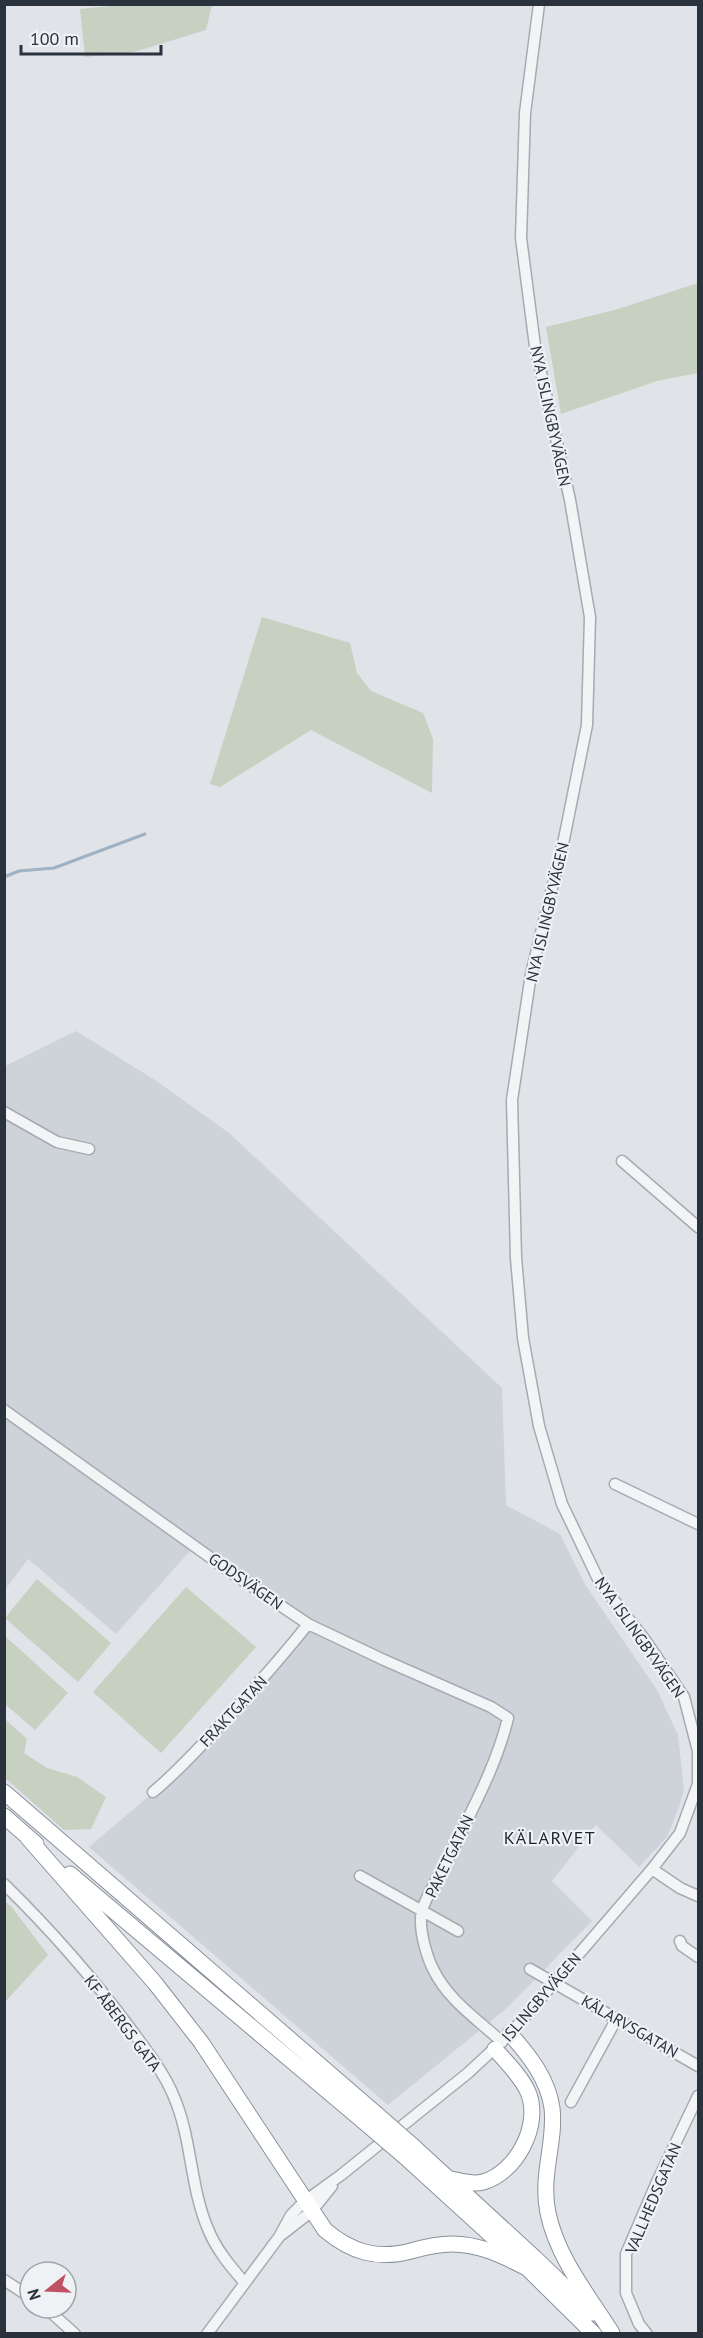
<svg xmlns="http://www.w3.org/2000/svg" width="703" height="2338" font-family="'PT Sans',sans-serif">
<rect width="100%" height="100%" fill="#e0e3e8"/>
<!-- built -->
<path fill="#ced2d9" d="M76,1031L155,1080L229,1133L502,1388L506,1505L560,1534L586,1586L657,1690L678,1735L684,1790L679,1807L667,1837L639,1867L596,1825L552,1881L592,1921L507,2008L388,2105L89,1847L176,1773L308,1625L232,1573L190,1551L116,1634L28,1559L5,1590V1066Z"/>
<!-- green -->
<path fill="#c6d1c2" d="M121,5V4L212,5L206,30L134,52L85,57L80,9Z
M698,283V373L657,381L561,414L546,327L618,309Z
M262,617L350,643L357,673L371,691L423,713L433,739L432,793L311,730L220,787L210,784Z
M37,1579L111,1643L78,1682L5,1618Z
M186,1587L256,1647L161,1753L93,1692Z
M5,1636L68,1693L35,1730L5,1704Z
M5,1719L27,1739L24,1753L47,1768L77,1777L106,1797L91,1829L64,1830L5,1778Z
M4,1901L11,1906L48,1955L5,2002Z"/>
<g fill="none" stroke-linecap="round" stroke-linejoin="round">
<!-- stream -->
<path stroke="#9eb2c4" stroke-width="3" d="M4,877L19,871L54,868L145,834"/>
<!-- minor casing -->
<g stroke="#a6aab1" stroke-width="13">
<path id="minor" d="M4,1112L57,1142L89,1149
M622,1161L698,1227
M4,1410L232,1573L308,1624L384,1660L491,1707L508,1718C496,1768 469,1815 447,1861C440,1874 425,1898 422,1911C418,1926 426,1955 433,1969C448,2000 477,2019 502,2042
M615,1484L698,1524
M153,1792C181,1769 204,1742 229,1716C256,1686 283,1656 308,1624
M652,1869L680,1888L698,1896
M360,1876L458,1931
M4,1884C50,1929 92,1977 130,2028C146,2050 164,2072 174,2097C192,2139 190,2187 208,2229C216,2249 230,2266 244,2282
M680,1941L682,1946L698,1957
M530,1969L698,2066
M571,2102L617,2018
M281,2235L312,2211L332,2186
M4,2280L30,2297
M46,2308L75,2334
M207,2334L279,2237L291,2215L305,2201L341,2175L468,2073L510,2034L652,1869L680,1833L698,1784V1751L684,1697L645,1640L599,1581L562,1504L539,1426L523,1338L516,1258L512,1100L531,974L564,839L587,725L590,617L570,500L535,346L521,238L525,113L539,4
M647,2334L639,2324L626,2293V2254L656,2184L698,2096"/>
</g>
<!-- highway casing -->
<g stroke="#89919d" stroke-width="17">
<path id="highway" d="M4,1792L374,2112
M4,1816L36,1844
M28,1838L155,1983L201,2042L325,2230C351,2252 377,2260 411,2251C425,2247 438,2244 452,2244C480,2244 503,2256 527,2268
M70,1874L363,2121
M510,2034C529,2055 548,2079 552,2108C556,2143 540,2175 548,2213C557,2257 588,2295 612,2333
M414,2147L535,2258L592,2313
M404,2156L527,2268L594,2334
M451,2179C461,2181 473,2185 483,2182C516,2173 542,2125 528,2092C521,2076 506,2062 495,2049"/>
</g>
<!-- minor -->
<use href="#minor" stroke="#f2f4f6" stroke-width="10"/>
<!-- highway -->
<use href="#highway" stroke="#fff" stroke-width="15"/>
<!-- highway-bridge casing -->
<g stroke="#89919d" stroke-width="17" stroke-linecap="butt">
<path id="highway-bridge" d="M374,2112L414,2147
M363,2121L404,2156"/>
</g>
<!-- highway-bridge -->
<use href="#highway-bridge" stroke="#fff" stroke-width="15"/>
</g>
<g text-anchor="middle" stroke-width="4.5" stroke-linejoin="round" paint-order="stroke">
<!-- street labels -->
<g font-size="16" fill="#2a323d" stroke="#eff2f5">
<text transform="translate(551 416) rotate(78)" y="6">NYA ISLINGBYVÄGEN</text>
<text transform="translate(547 912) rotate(-77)" y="6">NYA ISLINGBYVÄGEN</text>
<text transform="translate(246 1581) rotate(35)" y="6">GODSVÄGEN</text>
<text transform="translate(640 1637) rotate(55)" y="6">NYA ISLINGBYVÄGEN</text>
<text transform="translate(233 1711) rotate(-47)" y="6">FRAKTGATAN</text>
<text transform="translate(449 1856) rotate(-64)" y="6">PAKETGATAN</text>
<text transform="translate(541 1997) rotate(-49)" y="6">ISLINGBYVÄGEN</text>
<text transform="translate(123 2023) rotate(53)" y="6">KF ÅBERGS GATA</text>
<text transform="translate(630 2026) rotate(30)" y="6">KÄLARVSGATAN</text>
<text transform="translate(653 2198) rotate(-67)" y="6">VALLHEDSGATAN</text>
</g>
<!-- neighbourhood labels -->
<g font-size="18" letter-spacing="1.5" fill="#1c232e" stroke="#eff2f5">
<text x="550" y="1844">KÄLARVET</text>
</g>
</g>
<!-- border -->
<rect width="703" height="2338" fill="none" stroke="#2a323d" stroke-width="12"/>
<!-- north arrow -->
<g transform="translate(48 2290) rotate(252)"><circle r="28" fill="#eff2f5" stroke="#a0a5ab" stroke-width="1.5"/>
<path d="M0-4.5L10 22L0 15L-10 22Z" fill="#c15164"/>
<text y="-9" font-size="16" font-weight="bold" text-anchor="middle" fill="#2a323d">N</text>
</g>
<!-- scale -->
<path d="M21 45v9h140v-9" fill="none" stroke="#2a323d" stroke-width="3"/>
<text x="30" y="45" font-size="18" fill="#2a323d" stroke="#eff2f5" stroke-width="4.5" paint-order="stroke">100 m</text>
</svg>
